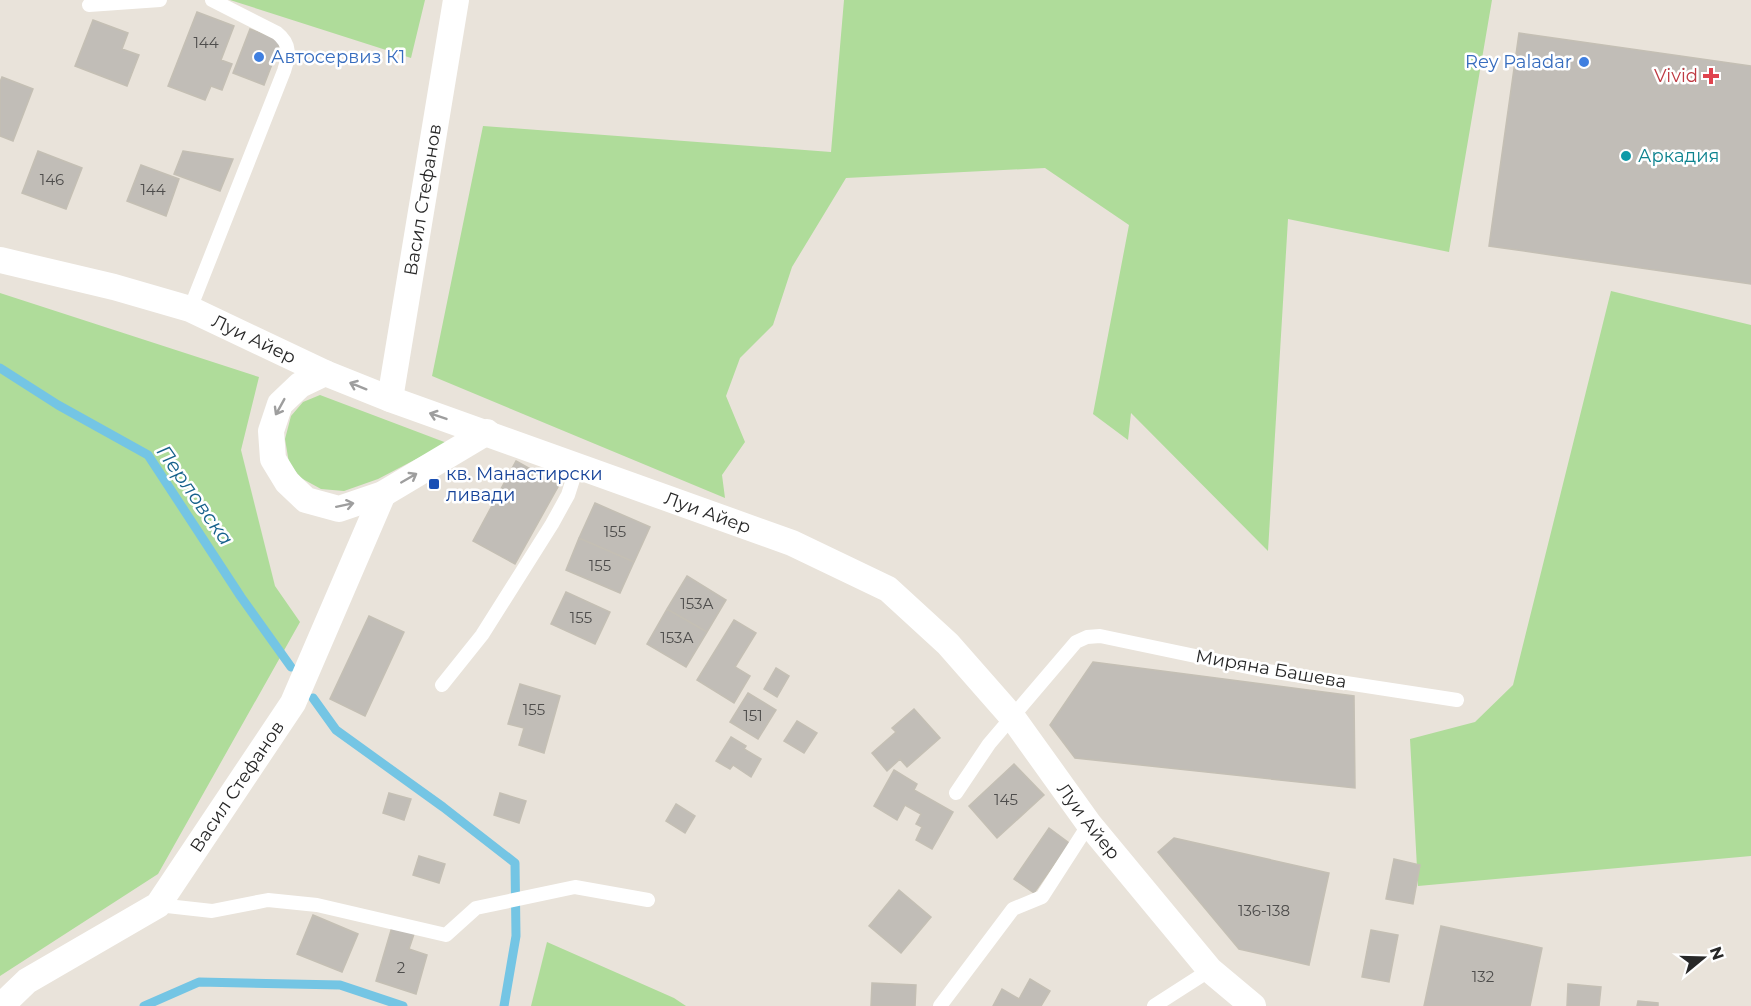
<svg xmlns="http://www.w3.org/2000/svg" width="1751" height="1006" font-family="Montserrat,sans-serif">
<rect width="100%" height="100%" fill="#e9e3da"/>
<!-- grass -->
<path fill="#afdc9a" d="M230,0H425L411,58Z
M844,0H1492L1449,252L1288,219L1268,551L1131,413L1128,440L1093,414L1129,225L1045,168L846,178L792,267L773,325L740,358L726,396L745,442L722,475L725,498L432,376L483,126L831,152Z
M1611,291L1751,325V856L1418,886L1410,739L1475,722L1513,685Z
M0,293L259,377L241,450L275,586L300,622L158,874L0,976Z
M320,395L447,443L378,479L344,491L321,489L301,478L289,463L285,439L291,416L303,402Z
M547,942L674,998L686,1006H531Z"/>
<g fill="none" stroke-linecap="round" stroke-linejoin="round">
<!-- stream -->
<path stroke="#74c5e4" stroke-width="9" d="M0,368L58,405L148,455L241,597L291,667
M313,698L336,730L443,807L515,863L516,936L504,1006
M144,1006L199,982L340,985L403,1006"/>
</g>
<!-- building -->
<path fill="#c1bdb7" stroke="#c4bfb4" stroke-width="1.5" d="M197,12L234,26L221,60L232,64L222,90L211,86L205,100L168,86Z
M93,20L128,33L122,49L139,55L127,86L75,66Z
M250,29L281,41L264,85L233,73Z
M1519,33L1751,66V284L1489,246Z
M2,77L33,89L13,141L0,136V82Z
M38,151L82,168L66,209L22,193Z
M183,151L233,159L220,191L174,174Z
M141,165L179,179L166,216L127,201Z
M516,461L559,485L515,564L473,541Z
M595,503L650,527L634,562L579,538Z
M579,538L634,562L620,593L566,570Z
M687,576L726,600L707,632L667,609Z
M566,592L610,612L595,644L551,624Z
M667,609L707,632L686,667L647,644Z
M369,616L404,632L365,716L330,699Z
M734,620L756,633L735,667L750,676L734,703L697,680Z
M1093,662L1354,696L1355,788L1075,758L1050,725Z
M776,668L789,676L777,697L764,689Z
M520,684L560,696L544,753L519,745L524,728L508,724Z
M748,693L776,710L758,739L730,722Z
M914,709L940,738L907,767L900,759L887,771L872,753L896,732L892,728Z
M797,721L817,733L804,753L784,741Z
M731,737L746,746L744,749L761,759L751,777L733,765L730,769L716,761Z
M1014,764L1044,795L997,838L969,806Z
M894,770L917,784L914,790L953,812L932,849L916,840L922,827L916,824L921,814L905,805L897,820L874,806Z
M389,793L411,799L404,820L383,813Z
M500,793L526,801L519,823L494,815Z
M676,804L695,816L685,833L666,821Z
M1049,828L1069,843L1034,893L1014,879Z
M1174,838L1329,873L1309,965L1239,949L1158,852Z
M419,856L445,864L439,883L413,875Z
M1394,859L1420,865L1413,904L1386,899Z
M899,890L931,917L901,953L869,926Z
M313,915L358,934L342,972L297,954Z
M1441,926L1542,948L1530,1006H1424Z
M392,927L414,934L409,949L427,955L416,994L376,981Z
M1371,930L1398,935L1389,982L1362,977Z
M1030,979L1050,991L1041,1006H993L1002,989L1019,999Z
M872,983L916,985L915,1006H871Z
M1568,984L1601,987L1599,1006H1567Z
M1638,1001L1658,1003V1006H1637Z"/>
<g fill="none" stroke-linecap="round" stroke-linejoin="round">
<!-- service -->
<path stroke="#fff" stroke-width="14" d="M89,5L160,0
M190,309L284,71C289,56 291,44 277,33L212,0
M442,685L482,635L552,524L568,495L577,467
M956,793L989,744L1076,642L1087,637L1100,636L1262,670L1457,700
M158,905L212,911L268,900L317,905L446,935L476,908L575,887L648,900
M940,1006L1013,909L1042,897L1089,824
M1154,1006L1210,970"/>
<!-- minor -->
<g stroke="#fff" stroke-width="26">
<path id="s1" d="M0,260L114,287L190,309L325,373L390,399L792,543L888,589L948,644L1013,718L1089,824L1210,970L1253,1006"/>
<path d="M325,373L300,385L280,404L271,431L273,459L287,482L306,500L339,509L383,494L487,432"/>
<path id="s2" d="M390,399L456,0"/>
<path id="s3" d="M1,1006L27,981L158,905L293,703L383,494"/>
</g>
</g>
<!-- one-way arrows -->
<defs><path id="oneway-shaft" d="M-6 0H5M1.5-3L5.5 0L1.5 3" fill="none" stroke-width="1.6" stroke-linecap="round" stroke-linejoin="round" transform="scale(1.5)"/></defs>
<g stroke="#9e9e9e">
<use href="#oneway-shaft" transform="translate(358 386) rotate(-158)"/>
<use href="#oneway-shaft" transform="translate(280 407) rotate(119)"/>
<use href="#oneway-shaft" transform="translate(438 416) rotate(-161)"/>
<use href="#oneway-shaft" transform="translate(409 478) rotate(-30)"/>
<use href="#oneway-shaft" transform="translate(345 505) rotate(-12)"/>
</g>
<!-- markers -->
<g fill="#3f7fe0" stroke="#fff" stroke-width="2">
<circle cx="259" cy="57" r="6"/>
<circle cx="1584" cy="62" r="6"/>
</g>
<path fill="#e0444e" stroke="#fff" stroke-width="2" d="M1708 67h6v6h6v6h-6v6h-6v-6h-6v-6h6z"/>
<circle fill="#0f9aa8" stroke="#fff" stroke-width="2" cx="1626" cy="156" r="6"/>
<rect fill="#1a4fb4" stroke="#fff" stroke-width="2" x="428" y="478" width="12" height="12" rx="3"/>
<g text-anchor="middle" stroke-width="5" stroke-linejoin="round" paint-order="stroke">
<!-- number labels -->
<g font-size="15" fill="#4e4d4c">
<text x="206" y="48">144</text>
<text x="52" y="185">146</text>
<text x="153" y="195">144</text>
<text x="615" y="537">155</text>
<text x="600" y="571">155</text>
<text x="697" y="609">153А</text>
<text x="581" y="623">155</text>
<text x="677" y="643">153А</text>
<text x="534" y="715">155</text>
<text x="753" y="721">151</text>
<text x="1006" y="805">145</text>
<text x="1264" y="916">136-138</text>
<text x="401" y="973">2</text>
<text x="1483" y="982">132</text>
</g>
<!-- shop labels -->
<g font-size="18" fill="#366cbe" stroke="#fff" text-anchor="start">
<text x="271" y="63">Автосервиз К1</text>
<text x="1572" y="68" text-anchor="end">Rey Paladar</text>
</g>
<!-- health labels -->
<g font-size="18" fill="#be3a42" stroke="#fff" text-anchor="end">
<text x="1698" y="82">Vivid</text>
</g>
<!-- culture labels -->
<g font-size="18" fill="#0d838f" stroke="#fff" text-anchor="start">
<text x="1638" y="162">Аркадия</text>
</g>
<!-- street labels -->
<g font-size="18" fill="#282828" stroke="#fff">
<text dy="6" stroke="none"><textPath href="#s2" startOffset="202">Васил Стефанов</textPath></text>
<text dy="6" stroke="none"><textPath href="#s1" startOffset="267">Луи Айер</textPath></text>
<text dy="6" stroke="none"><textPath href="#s1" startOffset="753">Луи Айер</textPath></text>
<text transform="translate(1271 669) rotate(10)" y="6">Миряна Башева</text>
<text dy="6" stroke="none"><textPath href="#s3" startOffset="330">Васил Стефанов</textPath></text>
<text dy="6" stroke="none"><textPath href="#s1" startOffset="1257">Луи Айер</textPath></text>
</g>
<!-- transit labels -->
<g font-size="18" fill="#164399" stroke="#fff" text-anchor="start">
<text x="446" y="480">кв. Манастирски<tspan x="446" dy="21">ливади</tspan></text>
</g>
<!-- water labels -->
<g font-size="20" font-style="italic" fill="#17628c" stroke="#fff">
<text transform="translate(195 495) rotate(55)" y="7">Перловска</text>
</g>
</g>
<!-- north arrow -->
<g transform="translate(1703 958) rotate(71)" stroke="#ffffff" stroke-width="4.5" paint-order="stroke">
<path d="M0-4.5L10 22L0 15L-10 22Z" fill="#282828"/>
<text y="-9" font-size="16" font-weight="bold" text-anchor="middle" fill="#282828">N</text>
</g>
</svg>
